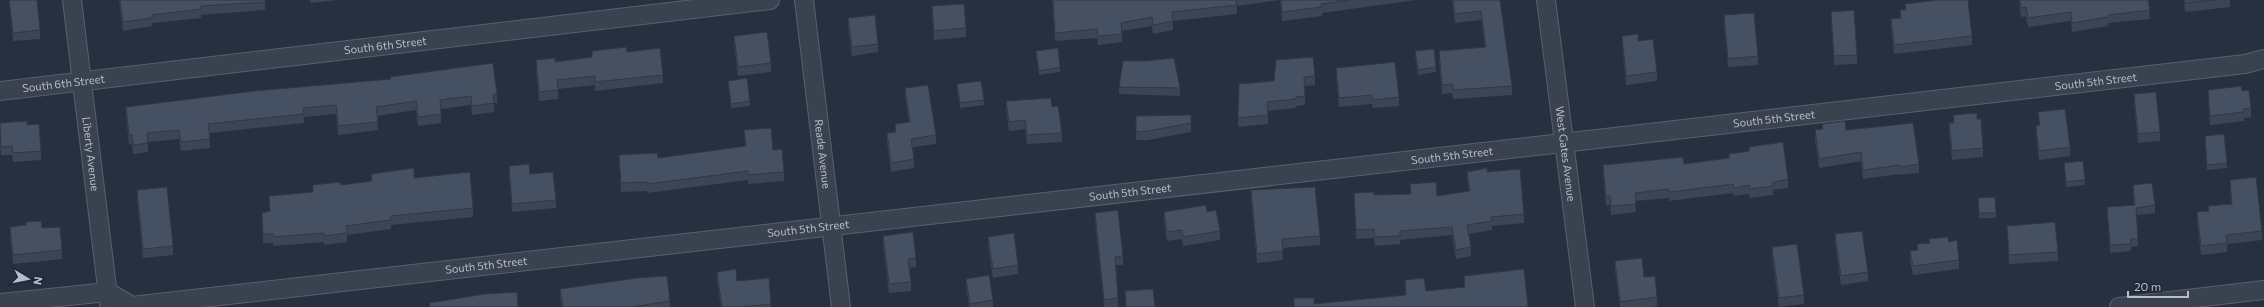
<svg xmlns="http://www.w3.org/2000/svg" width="2264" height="307" font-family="Commissioner,sans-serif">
<rect width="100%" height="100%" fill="#263040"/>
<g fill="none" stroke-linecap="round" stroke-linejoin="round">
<!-- minor casing -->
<g stroke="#58606e" stroke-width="20">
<g id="minor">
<path id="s1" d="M72,0L109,304"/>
<path id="s2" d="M804,0L841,307"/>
<path id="s3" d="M1546,0L1585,307"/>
<path id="s4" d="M0,91L770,0"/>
<path id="s5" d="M0,303L108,292L132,306C837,224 1541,147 2245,64L2264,59"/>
<path d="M2119,307L2264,290"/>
</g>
</g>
<!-- minor -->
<use href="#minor" stroke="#3a4250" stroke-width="18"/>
</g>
<!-- wall -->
<path fill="#3b4554" d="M9,0H37L40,30V39L13,41Z
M119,0H265V10L201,15V18L152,23V26L123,31Z
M310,0H338L311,3Z
M1052,0H1416L1322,13V16L1282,21L1280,0L1237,6V14L1173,21V30L1153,34L1152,26L1122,31V42L1098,45L1097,38L1055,41Z
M1452,0H1500L1512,86V95L1453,99L1452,93L1442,94L1439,60V51L1485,47L1481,20L1455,23Z
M2019,0H2148L2150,19L2108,23V26L2072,32L2071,21L2028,27L2026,16L2021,17Z
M2184,0H2230V7L2185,12Z
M1905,4L1972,36V45L1894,54L1891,28V19L1900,18V10H1905Z
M932,6L966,28V37L934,40L932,15Z
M1831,12L1857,55V64L1834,65L1831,21Z
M1724,15L1758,56V65L1728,67L1724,24Z
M848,18L878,44V52L852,56L848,27Z
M734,36L771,63V72L738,76L734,45Z
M1622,36L1638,41L1657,72V81L1626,85L1622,45Z
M592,51L627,52L663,75V83L595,91V85L558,89V99L539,101L536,69V60L555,62L592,57Z
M1036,51L1060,67V72L1039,75L1036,56Z
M1415,51L1436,67V72L1418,75L1415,56Z
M1336,68L1399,97V106L1373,108L1372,104L1339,107L1336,77Z
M1315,76V85L1305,86V105L1296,106V108L1268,111V124L1238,127L1239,84Z
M728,81L750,101V106L731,108L728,85Z
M957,84L984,100V105L960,108L957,89Z
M1119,87L1180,88V96L1119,94Z
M905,88L936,135V144L913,147L914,159V168L891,172L887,142V133L895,132V124L909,122L905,97Z
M2208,90L2242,91L2251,108V117L2244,118V121L2210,125L2208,99Z
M497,94V103H494V112L472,115L471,105L441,109V123L418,126L416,110L377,116L378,130L338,135L336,114L304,117V123L209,133L210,148L181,151L179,139L148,142V152L133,154L132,144H129L126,116V107Z
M2134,94L2160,132V141L2138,143L2134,103Z
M1006,101L1052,107L1062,133V142L1027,144L1025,129L1009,131L1006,110Z
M2038,112L2070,147V156L2039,160L2036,135V126H2039Z
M1953,115L1983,148V157L1952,160L1949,132V123H1953Z
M1136,116L1191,123V132L1148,140H1136Z
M0,123L27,125L41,151V160L13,162L12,155H1L0,142Z
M1822,124L1846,130L1919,164V173L1900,175V174L1863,179L1861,161L1819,168L1815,139V130L1822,129Z
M744,130L773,150L784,172V181L748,184V180L647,193V191L621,192L619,155L658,158L745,146Z
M2205,136L2227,163V168L2207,170Z
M1749,147L1788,179V188L1773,190V195L1750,198L1749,194L1734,196L1733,193L1669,201V198L1635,201L1636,212L1611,215L1610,205H1606L1603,174V165L1684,164L1729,158V154L1749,151Z
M2064,163L2085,180V185L2066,187Z
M509,166L530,174L556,200V208L512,212L509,175Z
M1467,172H1487L1524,214V223L1492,226V230L1469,234L1471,247V256L1456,259L1452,235L1400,240V244L1375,246L1374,238L1356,239L1354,193L1374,195L1411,194L1410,184L1437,196L1469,191L1467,180Z
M371,174L414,178L473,208V217L391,225V229L347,235V242L324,245V242L273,246V243H263L262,213L270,211L269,196L313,192V185H341L371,181Z
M2230,180L2262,231V240L2227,244V252L2201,255L2197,221V212L2208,211V206L2231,204L2230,189Z
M2133,185L2155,205V213L2136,215L2138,246L2131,247V251L2110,253L2107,207L2134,205L2133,193Z
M137,190L173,246V255L143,258L137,199Z
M1251,190L1320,236V245L1282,248L1283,260L1257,263L1251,199Z
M1978,198L1996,213V218H1979Z
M1164,212H1207L1220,231V240L1183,246L1182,239L1167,241L1164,221Z
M1095,213L1123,256V265H1115L1118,298V307H1104L1095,222Z
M2007,226L2058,252V261L2009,264Z
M10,227L62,250V259L13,264L10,236Z
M1835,234L1868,272V281L1841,285L1835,243Z
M883,236L916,258V267L909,268L911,282V291L889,293L883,245Z
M988,237L1018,265V274L993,278L988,246Z
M1929,239L1949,242L1959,260V269L1913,275L1910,260V251L1917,250V244L1929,243Z
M1772,247L1804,295V304L1779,307L1772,256Z
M1615,261L1644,277L1657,297V306L1652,307H1620L1615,270Z
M717,272L737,281L771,304V307H721L717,281Z
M1464,276L1528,307H1294V298L1314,304L1405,295V280L1426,291L1464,287Z
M966,279L993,300V307H969L966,287Z
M560,289L670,301V307H562L560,298Z
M1125,291L1155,307H1126Z"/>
<!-- building -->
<path fill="#455062" stroke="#303845" d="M9,0H37L40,30L13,33Z
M120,0H265V2L201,6V9L152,15V18L123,22Z
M1053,0H1236L1237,5L1172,12L1173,21L1153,25L1152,17L1121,23L1122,34L1098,36L1097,29L1055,33Z
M1281,0H1350L1321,4L1322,7L1282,12Z
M1453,0H1500L1512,86L1453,90L1452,84L1442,85L1439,51L1486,47L1481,11L1455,14Z
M1938,0H1968L1972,36L1894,45L1891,19L1901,18L1900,10H1906L1905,4Z
M2020,0H2148L2150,10L2108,15V17L2072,23L2071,12L2028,18L2026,7L2021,8Z
M2185,0H2215L2185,3Z
M964,4L966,28L934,31L932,6Z
M1854,10L1857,55L1834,56L1831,12Z
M1754,13L1758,56L1728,59L1724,15Z
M875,15L878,44L852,47L848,18Z
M767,32L771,63L738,67L734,36Z
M1638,34V41L1653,39L1657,72L1626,76L1622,36Z
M626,47L627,52L660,48L663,75L595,82V76L557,80L558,90L539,92L536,60L555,58V62L592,57V51Z
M1058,48L1060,67L1039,71L1036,51Z
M1434,49L1436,67L1418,70L1415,51Z
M1313,57L1315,76L1304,77L1305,96L1296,97V99L1267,102L1268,115L1238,118L1239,84L1274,81L1276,60Z
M1174,58L1180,88L1119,87L1123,61H1145Z
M1395,62L1399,97L1373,100L1372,95L1339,98L1336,68Z
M493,63L497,94L493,95L494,103L472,106L471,96L440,100L441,114L418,117L416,101L376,107L378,122L338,126L336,105L303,108L304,114L208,124L210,139L181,142L179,130L147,133L148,143L133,145L132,135H129L126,107L254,91L391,79L390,77Z
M747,78L750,101L731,104L728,81Z
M981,81L984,100L960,103L957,84Z
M928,85L936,135L911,139L914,159L891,163L887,133L896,132L895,124L910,122L905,88Z
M2241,86L2242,91L2249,90L2251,108L2244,109V112L2210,116L2208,90Z
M2156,92L2160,132L2138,134L2134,94Z
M1051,98L1052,107L1058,106L1062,133L1027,135L1025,120L1009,122L1006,101Z
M2065,109L2070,147L2039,151L2036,126L2040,125L2038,112Z
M1977,113V119H1981L1983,148L1952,151L1949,123H1954L1953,115Z
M1191,115V123L1148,131L1136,132V116Z
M27,121V125L39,124L41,151L13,153L12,146L1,147L0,123Z
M1845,121L1846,130L1913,123L1919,164L1900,167V165L1863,170L1861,152L1819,159L1815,130L1823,129L1822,124Z
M771,128L773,150L782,149L784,172L748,175V171L647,184V182L621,183L619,155L657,153L658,158L746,146L744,130Z
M2224,134L2227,163L2207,165L2205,136Z
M1783,142L1788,179L1773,182V186L1750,189L1749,185L1734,188L1733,184L1669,192V189L1635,193L1636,204L1611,206L1610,196H1606L1603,165L1683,157L1684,164L1729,158V154L1749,151V147Z
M2083,161L2085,180L2066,182L2064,163Z
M529,164L530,174L553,172L556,200L512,204L509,166Z
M414,168V178L470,172L473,208L391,216V220L346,226L347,233L324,236V233L273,237V234H263L262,213L270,211L269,196L313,192V185L340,182L341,185L372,181L371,174Z
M1487,168V172L1520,169L1524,214L1491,217L1492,221L1467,225L1471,247L1456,250L1452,227L1400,231V236L1375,237L1374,229L1356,230L1354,193L1374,192V195L1411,194L1410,184L1436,182L1437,196L1470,191L1467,172Z
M2256,177L2262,231L2226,235L2227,243L2201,246L2197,212L2209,211L2208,206L2232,204L2230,180Z
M2152,183L2155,205L2136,208L2138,239H2131V244L2110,245L2107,207L2135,205L2133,185Z
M167,187L173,246L143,249L137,190Z
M1315,187L1320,236L1282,239L1283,251L1257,254L1251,190Z
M1995,197L1996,213H1979L1978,198Z
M1206,205L1207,212L1216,210L1220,231L1183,237L1182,230L1167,232L1164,212Z
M1118,210L1123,256L1115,257L1118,298L1104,300L1095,213Z
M41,221L42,228L60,227L62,250L13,255L10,227L26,225V222Z
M2055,222L2058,252L2009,255L2007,226Z
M1862,231L1868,272L1841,276L1835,234Z
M913,232L916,258L908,259L911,282L889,284L883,236Z
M1014,233L1018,265L993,269L988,237Z
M1948,237L1949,242L1957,240L1959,260L1913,266L1910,251L1918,250L1917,244L1930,243L1929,239Z
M1797,244L1804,295L1779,298L1772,247Z
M1642,258L1644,277L1655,276L1657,297L1620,302L1615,261Z
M736,269L737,281L769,278L771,304L741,307H722L717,272Z
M1524,269L1528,307H1294V298H1314V304L1406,295L1405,280L1424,278L1426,291L1465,287L1464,276Z
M989,275L993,300L970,304L966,279Z
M667,276L670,301L632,307H563L560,289L637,278Z
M1153,289L1155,307H1126L1125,291Z
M517,292L518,307H430L429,303L485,294Z"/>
<g text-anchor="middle" stroke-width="3" stroke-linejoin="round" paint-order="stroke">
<!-- street labels -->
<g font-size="11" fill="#b7bdcb" stroke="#1f2735">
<text dy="4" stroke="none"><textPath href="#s4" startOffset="388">South 6th Street</textPath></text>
<text dy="4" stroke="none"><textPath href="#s5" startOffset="2113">South 5th Street</textPath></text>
<text dy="4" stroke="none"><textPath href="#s4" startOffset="64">South 6th Street</textPath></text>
<text dy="4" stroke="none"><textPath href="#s5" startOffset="1789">South 5th Street</textPath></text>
<text dy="4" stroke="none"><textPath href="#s1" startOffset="155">Liberty Avenue</textPath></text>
<text dy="4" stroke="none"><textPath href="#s2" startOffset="155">Reade Avenue</textPath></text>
<text dy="4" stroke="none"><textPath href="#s3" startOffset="155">West Gates Avenue</textPath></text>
<text dy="4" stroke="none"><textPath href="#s5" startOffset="1465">South 5th Street</textPath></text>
<text dy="4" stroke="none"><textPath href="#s5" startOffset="1141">South 5th Street</textPath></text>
<text dy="4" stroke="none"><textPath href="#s5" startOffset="817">South 5th Street</textPath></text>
<text dy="4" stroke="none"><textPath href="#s5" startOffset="493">South 5th Street</textPath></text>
</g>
</g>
<!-- north arrow -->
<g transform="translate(28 279) rotate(100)" stroke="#1f2735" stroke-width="3" paint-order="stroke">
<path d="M0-3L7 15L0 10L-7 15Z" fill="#b7bdcb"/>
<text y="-6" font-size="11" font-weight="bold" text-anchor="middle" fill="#b7bdcb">N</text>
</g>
<!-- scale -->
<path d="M2128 291v6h60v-6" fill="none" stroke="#b7bdcb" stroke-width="2"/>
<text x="2134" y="291" font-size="12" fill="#b7bdcb" stroke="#1f2735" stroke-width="3" paint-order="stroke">20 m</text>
</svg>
